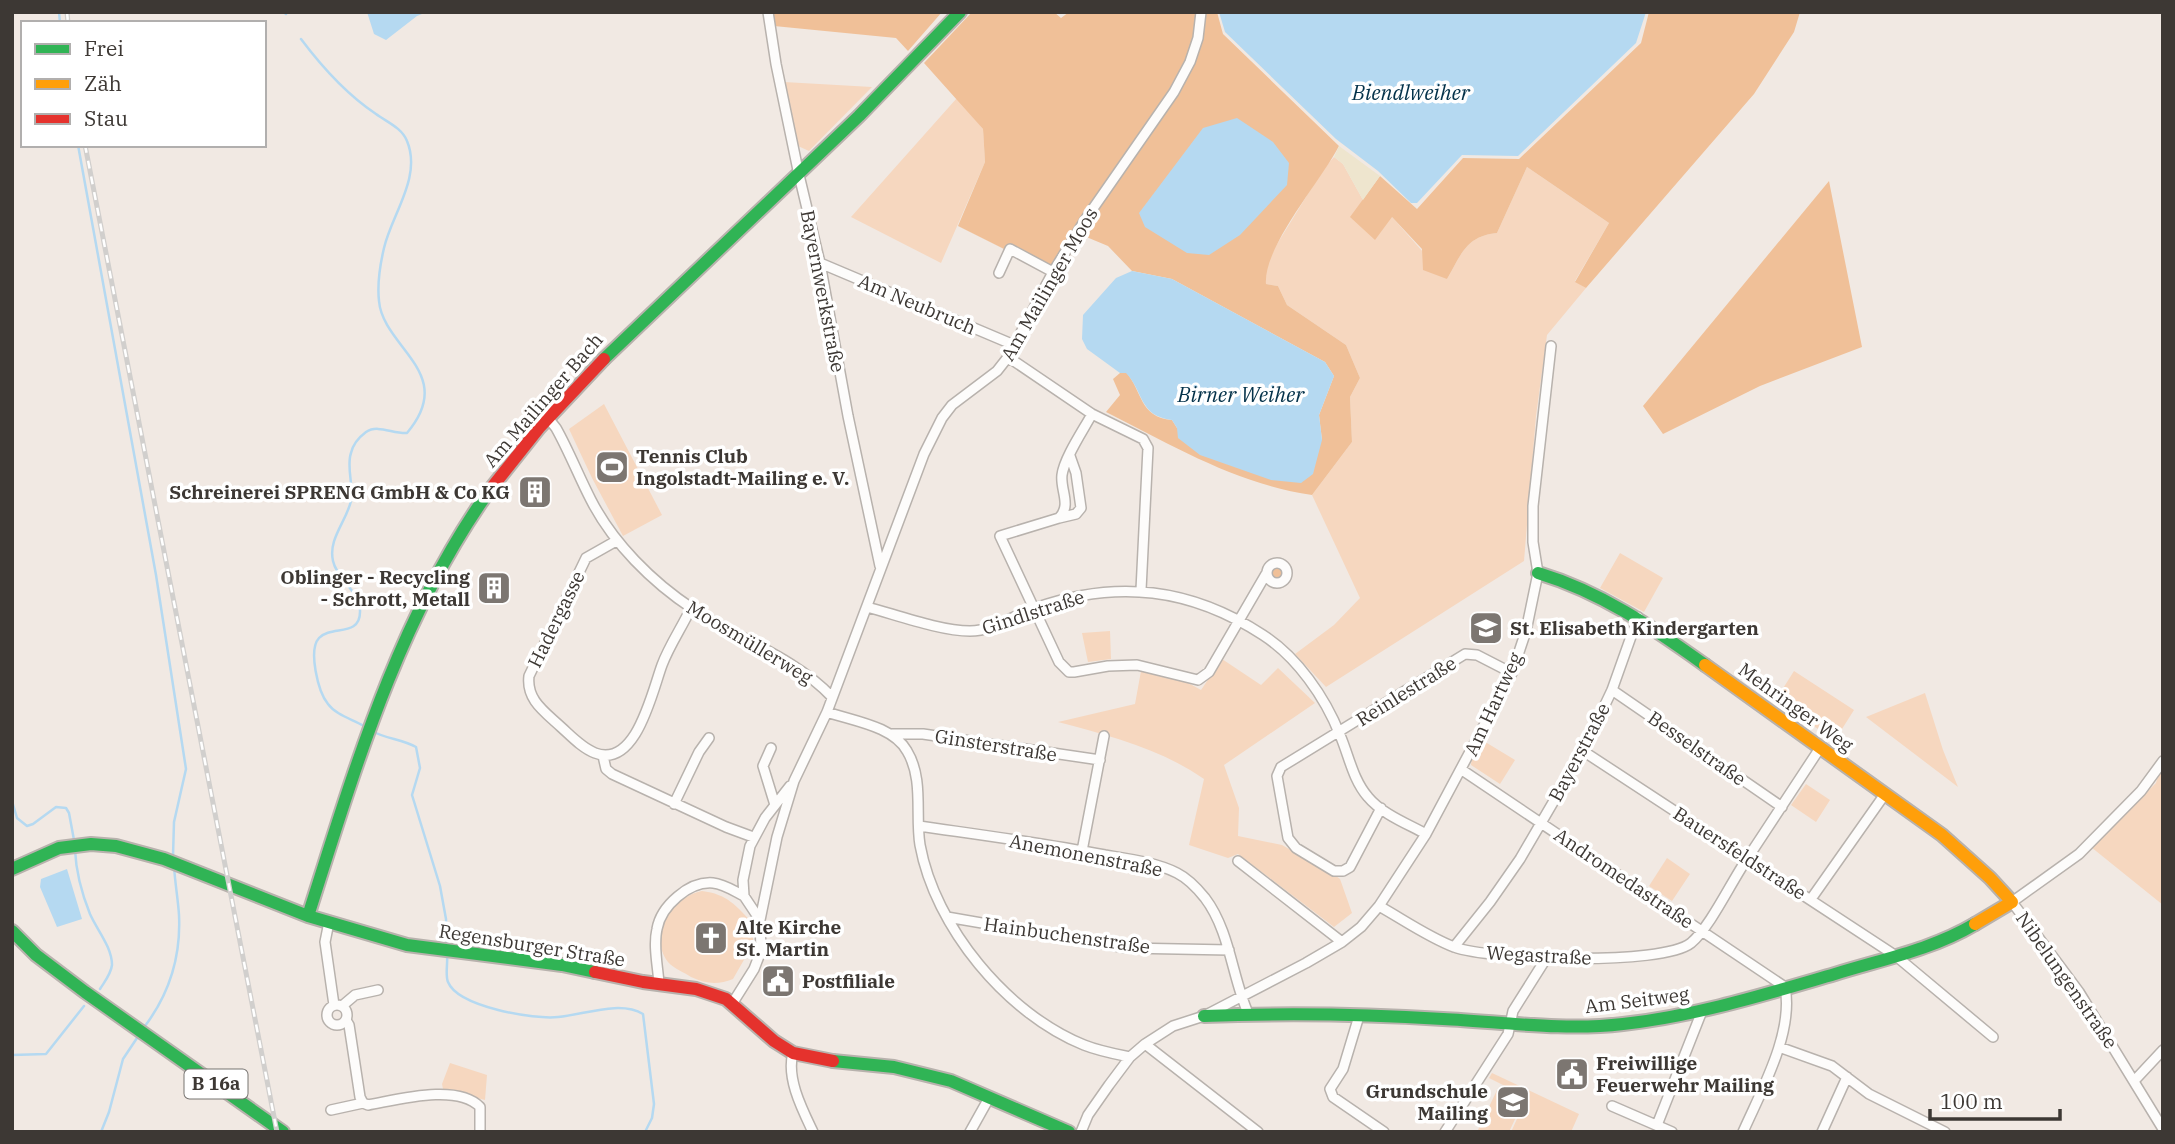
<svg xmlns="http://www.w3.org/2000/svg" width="2175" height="1144" font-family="'IBM Plex Serif',serif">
<rect width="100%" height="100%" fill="#f1e9e3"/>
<!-- green -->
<path fill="#f6d7bf" d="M784,82L872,87L809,151L798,146Z
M957,98L983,129L985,162L941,263L851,217Z
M1334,157L1343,164L1363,200L1351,217H1392L1447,279C1461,255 1466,236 1497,233L1527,167L1609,223L1575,281L1586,288L1547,335L1536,416L1524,561L1326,687L1295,654L1334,625L1360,598L1312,495L1352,442L1350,397L1360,378L1346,345L1287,305L1278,286L1266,284L1265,271L1274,249L1322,171Z
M604,404L662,515L623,536L592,478L569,429Z
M1620,553L1663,578L1644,612L1600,588Z
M1110,631L1111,659L1088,662L1082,633Z
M1222,659L1261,685L1278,668L1315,703L1224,765L1239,808L1238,836L1282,845L1336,876L1340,879L1352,913L1334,927L1238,854L1228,858L1189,845L1204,779C1161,749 1108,735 1058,722L1135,704L1141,671L1183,680L1201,690Z
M1794,671L1854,710L1835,740L1775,701Z
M1925,693L1943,750L1958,787L1866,717Z
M1482,740L1515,760L1500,784L1471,765L1472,755Z
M2163,759V905L2091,847L2156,783Z
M1806,784L1830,800L1816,822L1791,805Z
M1667,858L1690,874L1672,901L1649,886Z
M702,891C727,894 737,906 753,924V944L733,979C718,985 706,984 691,977C684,972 674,969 668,962C647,935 673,896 702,891Z
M450,1063L487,1075L485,1100L443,1089L442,1084Z
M1492,1073L1579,1114L1571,1132H1511L1527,1097L1489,1078Z
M1497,1090L1523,1102L1509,1132H1482L1478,1130Z"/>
<!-- forest -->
<path fill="#f0c098" d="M773,12H942L908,51L896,38L774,26Z
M972,12H1054L1061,18L1069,12H1217L1223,34L1339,146C1321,181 1263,247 1266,284L1278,286L1287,305L1346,345L1360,378L1350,397L1352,442L1312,495C1237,484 1173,446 1106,412L1120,395L1113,379L1120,373L1126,372C1143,392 1139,417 1172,420L1177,428L1322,440L1319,415L1334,376L1325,362L1172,279L1132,271L1108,246L1072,231L1048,271L958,226L985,162L983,129L924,63Z
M1649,12H1800L1794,32L1754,94L1586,288L1575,282L1609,223L1527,167L1497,233C1466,236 1461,255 1447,279L1423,270L1422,249L1392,217L1375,240L1350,217L1380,176L1417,209L1463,158L1519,159L1641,43Z
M1829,181L1862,347L1760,386L1663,434L1643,406Z
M1268 573a8 8 0 1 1 16 0a8 8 0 1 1-16 0Z"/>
<!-- sand -->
<path fill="#eee5ce" d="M1339,146L1380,176L1363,200L1343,164L1334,157Z"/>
<!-- water -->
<path fill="#b5d9f1" d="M367,12H427L417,16L386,40L374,34Z
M1219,12H1646L1636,43L1518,156L1462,155L1417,203H1411L1378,171L1336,139L1225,32Z
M1237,118L1273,142L1289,163L1287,185L1240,235L1209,255L1187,253L1145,227L1139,213L1203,128Z
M1132,271L1172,279L1325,362L1334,376L1319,415L1322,440L1313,474L1301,483L1271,480L1200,455L1178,438L1177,428L1172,420C1139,416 1144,392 1126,373H1120L1087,349L1082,339L1083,315L1116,278Z
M67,869L82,919L57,927L40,887L41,879Z"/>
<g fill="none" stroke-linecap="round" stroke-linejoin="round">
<!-- stream -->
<path stroke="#b5d9f1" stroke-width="2.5" d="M59,12L60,23
M284,12L286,14
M301,39C322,67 346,94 376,114C387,122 402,128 407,141C422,177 392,214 384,248C380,265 377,283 379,301C383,348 458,373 407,433C393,434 378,424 366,432C358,438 353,444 351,453C346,467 354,486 351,501C346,522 328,539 333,561C337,580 361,592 360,612C360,637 331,625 319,638C308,650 318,692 328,704C336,715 352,719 364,726
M78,145L156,575L186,769L174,822L173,856
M372,731C386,739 402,739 416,747L420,768L412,795L440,886L446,919L447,945
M12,801L17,818L27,826L33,824L56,807L66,808L69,813L74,840
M75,850C76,872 82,894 90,914C97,930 112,947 112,965C111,974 105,981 100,989
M447,955C448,963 445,975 448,982C458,1007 535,1020 558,1017C583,1015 620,1000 643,1014L654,1104L652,1118L645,1132
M145,1026C169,994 181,956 179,915C178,899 175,883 174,866
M12,1055L46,1054L84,1006
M101,1132L109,1112L123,1059L139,1035"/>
<!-- street casing -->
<g stroke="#b8b2ad" stroke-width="12">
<path id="street" d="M768,12L776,64L799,175L820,263L848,416L880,566
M820,263L1014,345
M999,273L1010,249L1053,272
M1008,357L1092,414L1143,439L1148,448L1141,590
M1092,414C1084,429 1064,458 1062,475C1060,490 1072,505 1059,518L1000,536L1059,662L1069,672H1074L1108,666L1137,665L1198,680L1209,672L1266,574
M548,418L556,428C569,451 579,477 591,500C613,543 652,582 693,609C738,639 794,657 832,697
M1059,518L1076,514L1081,508L1076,473L1070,456
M616,541L586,558L529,676C526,700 545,712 561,727C571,736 582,748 595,753C636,769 652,692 662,665C669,646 682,627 691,608
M1267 573a10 10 0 1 1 20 0a10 10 0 1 1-20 0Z
M867,607C897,615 941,631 970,631C993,631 1014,615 1035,608C1117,579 1191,588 1263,635C1297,657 1325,697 1340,735C1349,756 1353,780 1368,797C1382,814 1408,824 1426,834
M1612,690L1782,807
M827,712C853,721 893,726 907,751C924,779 915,815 920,845C935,927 1007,1014 1084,1045C1099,1051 1115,1054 1130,1057
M892,734H923L1100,760
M771,748L763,766L775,805
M1583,751L1896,956L1993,1037
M603,756L606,769L612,774L726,827L753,837
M2163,761L2141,791L2079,854L2012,902L2079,992L2163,1129
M1462,770L1785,987C1794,1033 1761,1091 1743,1132
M674,804L699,752L709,738
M1381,808L1350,867L1343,871H1334L1296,848L1288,838L1277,776L1281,767L1465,654L1477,655L1512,673
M919,826C981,835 1043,843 1105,855C1129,859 1155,862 1177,873C1189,879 1197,888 1205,898C1230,931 1232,977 1248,1013
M1082,851L1104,736
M1238,861L1342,942
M1811,899L1885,794
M1379,906C1404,920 1428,937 1454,947C1489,960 1662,966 1691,943C1711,926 1731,882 1747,859C1771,822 1796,785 1820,748
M947,917L1127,948L1229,950
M760,920L744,896L743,880L750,846L765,818L790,786
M329,922L325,942L334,1005
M1454,947L1490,902L1520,859L1583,751L1612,690L1638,617
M659,984C658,967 653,946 657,929C661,906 689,881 713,883C724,884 734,891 744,896
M732,1004L754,969L761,951L760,920L777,837L794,781L827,712L924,454L942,418L952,405L997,371L1008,357L1053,272L1085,220L1174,92L1190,62L1198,38L1201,12
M327 1015a10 10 0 1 1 20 0a10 10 0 1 1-20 0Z
M342,1006L355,995L378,990
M1359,1016L1343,1069L1330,1089L1333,1097L1384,1132
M346,1020L349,1025L360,1097L363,1103L368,1105C397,1100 457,1083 480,1107V1132
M1145,1044L1258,1132
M1779,1047L1832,1066L1869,1094L1945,1132
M793,1053C786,1078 802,1109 813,1132
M2134,1081L2163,1050
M1612,1106L1672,1132
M331,1110L363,1103
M1657,1125L1702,1011
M970,1132L989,1098
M1081,1132L1088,1115L1109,1085L1130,1057L1145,1044L1173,1026L1204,1016L1306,963L1342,942L1361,927L1379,906L1426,834L1512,673L1526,631L1538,573L1533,542V506L1551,346
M1445,1132L1508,1034L1513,1011L1547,957
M1822,1132L1847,1077"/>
</g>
<!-- fast casing -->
<g stroke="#b8b2ad" stroke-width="16">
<path id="fast" d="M604,359L859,116L960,12
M1538,573C1601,592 1652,627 1705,665
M12,869L59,848L91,844L116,846L164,859L308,916L407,945L562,965L595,972
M308,916C355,768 398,619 489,491
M12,931L36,955L85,992L283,1132
M1204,1016C1284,1013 1363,1014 1443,1019C1503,1022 1564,1031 1623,1024C1696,1016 1766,994 1835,974C1883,959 1931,950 1975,924
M833,1061L894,1067L951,1081L1069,1132"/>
</g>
<!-- slow casing -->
<g stroke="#b8b2ad" stroke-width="16">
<path id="slow" d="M1705,665L1942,835L1990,878L2012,902L1975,924"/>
</g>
<!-- jam casing -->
<g stroke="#b8b2ad" stroke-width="16">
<path id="jam" d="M489,491L539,428L604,359
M595,972L643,982L696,989L726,999L774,1041L793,1053L833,1061"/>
</g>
<!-- street -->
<use href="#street" stroke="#fdfcfb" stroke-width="9"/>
<!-- fast -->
<use href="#fast" stroke="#30b455" stroke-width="12"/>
<!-- slow -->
<use href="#slow" stroke="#ff9f0a" stroke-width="12"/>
<!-- jam -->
<use href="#jam" stroke="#e5322d" stroke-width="12"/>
<!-- rail casing -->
<g stroke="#d1cfcd" stroke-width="5">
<path id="rail" d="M67,12L68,23
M85,145L277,1132"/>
</g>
<!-- rail -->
<use href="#rail" stroke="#fff" stroke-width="2.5" stroke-dasharray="8" stroke-linecap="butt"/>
</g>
<!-- icons -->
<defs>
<g id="stadium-square" transform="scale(1.75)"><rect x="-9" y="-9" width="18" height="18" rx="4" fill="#7c7671" stroke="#fff"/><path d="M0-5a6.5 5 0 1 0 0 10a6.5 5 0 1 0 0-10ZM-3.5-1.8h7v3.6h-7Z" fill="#fff"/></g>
<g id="building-square" transform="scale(1.75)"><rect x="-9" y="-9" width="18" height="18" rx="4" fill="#7c7671" stroke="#fff"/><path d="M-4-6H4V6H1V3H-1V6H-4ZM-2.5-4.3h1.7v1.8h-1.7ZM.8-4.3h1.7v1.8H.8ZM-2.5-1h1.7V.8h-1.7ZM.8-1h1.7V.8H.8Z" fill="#fff"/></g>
<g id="school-square" transform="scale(1.75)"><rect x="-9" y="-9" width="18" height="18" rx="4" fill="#7c7671" stroke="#fff"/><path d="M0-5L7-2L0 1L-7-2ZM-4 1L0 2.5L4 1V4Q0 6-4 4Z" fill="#fff"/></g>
<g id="church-square" transform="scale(1.75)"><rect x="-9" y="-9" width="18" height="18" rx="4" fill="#7c7671" stroke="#fff"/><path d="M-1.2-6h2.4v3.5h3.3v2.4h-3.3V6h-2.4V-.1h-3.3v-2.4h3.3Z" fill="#fff"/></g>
<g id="civic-square" transform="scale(1.75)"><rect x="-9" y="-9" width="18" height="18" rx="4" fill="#7c7671" stroke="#fff"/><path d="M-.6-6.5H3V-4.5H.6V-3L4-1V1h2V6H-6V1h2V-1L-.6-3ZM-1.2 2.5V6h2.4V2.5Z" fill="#fff"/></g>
</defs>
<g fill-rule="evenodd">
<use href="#stadium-square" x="612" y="467"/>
<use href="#building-square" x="535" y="492"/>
<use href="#building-square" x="494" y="588"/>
<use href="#school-square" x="1486" y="628"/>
<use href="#church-square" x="711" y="938"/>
<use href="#civic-square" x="778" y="981"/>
<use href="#civic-square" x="1572" y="1074"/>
<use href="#school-square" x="1513" y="1102"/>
</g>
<g text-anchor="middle" stroke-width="7" stroke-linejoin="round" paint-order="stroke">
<!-- shield labels -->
<rect fill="#fff" stroke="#777471" stroke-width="2" x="184.5" y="1069.5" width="63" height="29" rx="5"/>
<g font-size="18" font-weight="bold" fill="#3d3834">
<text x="216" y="1090">B 16a</text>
</g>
<!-- street labels -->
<g font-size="19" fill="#3d3834" stroke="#fff">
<text transform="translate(1049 284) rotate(-60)" y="7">Am Mailinger Moos</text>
<text transform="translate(823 291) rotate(79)" y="7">Bayernwerkstraße</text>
<text transform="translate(917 304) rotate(23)" y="7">Am Neubruch</text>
<text transform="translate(543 400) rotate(-49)" y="7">Am Mailinger Bach</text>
<text transform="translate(1033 612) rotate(-18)" y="7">Gindlstraße</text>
<text transform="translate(556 619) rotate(-64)" y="7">Hadergasse</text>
<text transform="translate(750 642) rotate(31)" y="7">Moosmüllerweg</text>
<text transform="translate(1406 691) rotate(-32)" y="7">Reinlestraße</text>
<text transform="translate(1493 704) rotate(-65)" y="7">Am Hartweg</text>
<text transform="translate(1796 707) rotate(36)" y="7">Mehringer Weg</text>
<text transform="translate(996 745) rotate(9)" y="7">Ginsterstraße</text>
<text transform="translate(1697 748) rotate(35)" y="7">Besselstraße</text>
<text transform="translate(1579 752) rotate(-62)" y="7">Bayerstraße</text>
<text transform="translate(1740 853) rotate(33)" y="7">Bauersfeldstraße</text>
<text transform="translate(1086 855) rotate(11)" y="7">Anemonenstraße</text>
<text transform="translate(1624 878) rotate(34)" y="7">Andromedastraße</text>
<text transform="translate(1067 935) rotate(8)" y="7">Hainbuchenstraße</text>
<text transform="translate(532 945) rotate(9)" y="7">Regensburger Straße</text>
<text transform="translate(1539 955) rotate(3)" y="7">Wegastraße</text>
<text transform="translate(2067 980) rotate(55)" y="7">Nibelungenstraße</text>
<text transform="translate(1637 1000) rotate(-7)" y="7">Am Seitweg</text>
</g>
<!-- poi labels -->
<g font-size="19" font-weight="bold" fill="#3d3834" stroke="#fff" text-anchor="start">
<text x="636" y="463">Tennis Club<tspan x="636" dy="22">Ingolstadt-Mailing e. V.</tspan></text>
<text x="510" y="499" text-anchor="end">Schreinerei SPRENG GmbH &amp; Co KG</text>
<text x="470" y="584" text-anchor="end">Oblinger - Recycling<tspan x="470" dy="22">- Schrott, Metall</tspan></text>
<text x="1510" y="635">St. Elisabeth Kindergarten</text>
<text x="736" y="934">Alte Kirche<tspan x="736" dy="22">St. Martin</tspan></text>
<text x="802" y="988">Postfiliale</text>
<text x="1596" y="1070">Freiwillige<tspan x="1596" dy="22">Feuerwehr Mailing</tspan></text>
<text x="1488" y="1098" text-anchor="end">Grundschule<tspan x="1488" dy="22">Mailing</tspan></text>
</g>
<!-- water labels -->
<g font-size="21" font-style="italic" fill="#04324a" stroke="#fff">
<text x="1411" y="100">Biendlweiher</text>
<text x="1241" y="402">Birner Weiher</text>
</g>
</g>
<!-- border -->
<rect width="2175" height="1144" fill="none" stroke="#3d3834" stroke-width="28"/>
<!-- legend -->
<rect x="21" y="21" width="245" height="126" fill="#ffffff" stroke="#b1afae" stroke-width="2"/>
<rect x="35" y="44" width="35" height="10" fill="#30b455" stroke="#b1afae" stroke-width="2"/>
<text x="84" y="56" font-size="21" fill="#3d3834">Frei</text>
<rect x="35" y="79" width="35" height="10" fill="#ff9f0a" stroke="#b1afae" stroke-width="2"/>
<text x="84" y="91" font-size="21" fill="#3d3834">Zäh</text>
<rect x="35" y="114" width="35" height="10" fill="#e5322d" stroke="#b1afae" stroke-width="2"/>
<text x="84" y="126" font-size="21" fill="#3d3834">Stau</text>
<!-- scale -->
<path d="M1930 1109v10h130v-10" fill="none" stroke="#3d3834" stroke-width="3.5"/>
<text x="1940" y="1109" font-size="21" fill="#3d3834" stroke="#ffffff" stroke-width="5" paint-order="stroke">100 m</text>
</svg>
